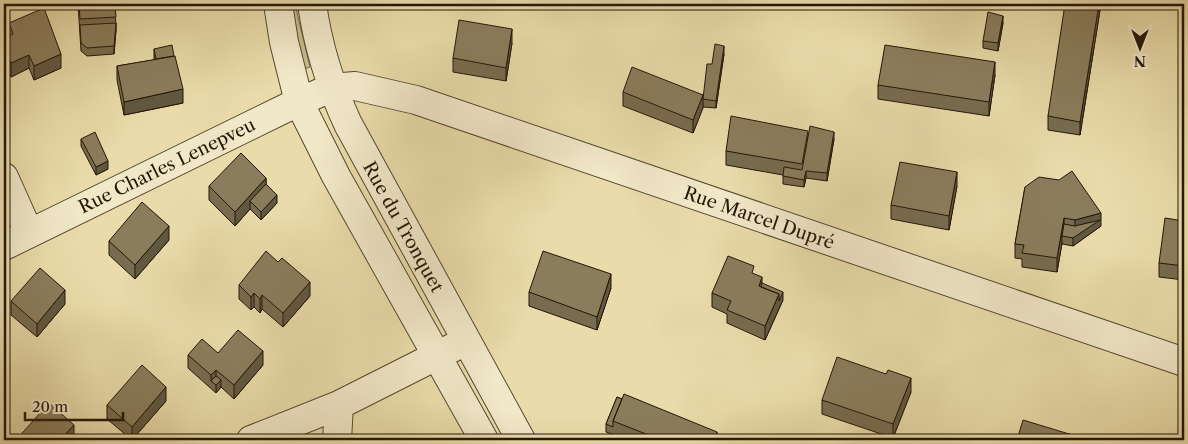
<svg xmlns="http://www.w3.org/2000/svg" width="1188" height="444" font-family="'Libre Caslon Text',serif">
<defs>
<pattern id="forest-firs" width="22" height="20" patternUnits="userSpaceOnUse" patternTransform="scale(1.25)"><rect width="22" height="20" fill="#c7bb8e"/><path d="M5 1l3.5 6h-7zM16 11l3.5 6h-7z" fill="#aba079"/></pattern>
</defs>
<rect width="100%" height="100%" fill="#e9dcaa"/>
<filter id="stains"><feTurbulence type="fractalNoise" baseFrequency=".004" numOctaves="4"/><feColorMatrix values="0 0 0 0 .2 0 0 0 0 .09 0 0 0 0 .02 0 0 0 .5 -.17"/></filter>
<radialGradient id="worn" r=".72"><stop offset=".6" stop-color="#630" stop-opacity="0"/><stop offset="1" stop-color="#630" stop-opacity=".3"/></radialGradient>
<!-- grass -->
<path fill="#c7bb8e" stroke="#75694b" d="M287,4H295L310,67L301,70Z"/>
<!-- forest -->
<path fill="url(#forest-firs)" stroke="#75694b" d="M1184,320V440H1178L1182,321Z"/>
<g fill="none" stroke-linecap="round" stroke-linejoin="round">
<!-- minor casing -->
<g stroke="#544830" stroke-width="30">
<path id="minor" d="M278,4L284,42L299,102L336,176L484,440
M312,4C318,46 330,85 348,124L521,440
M4,177L29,233
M4,246L292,105L331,88L355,86L416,100L1184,362
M251,440L339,405
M337,440L339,405L454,347"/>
</g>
<!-- minor -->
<use href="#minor" stroke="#f1e8c8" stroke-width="28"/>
</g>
<!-- wall -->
<path fill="#776c4f" stroke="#231708" d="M78,4H115L116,30L114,54L87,56L81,51Z
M1101,4L1080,135L1048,130V116Z
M9,23L61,68L34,80L29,68L11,77L4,60V39L9,36Z
M1003,23L998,51L983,48V41Z
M512,43L506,81L453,72V58Z
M154,49L183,103L124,115L117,80V66L154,60Z
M724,54L716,108L703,107L693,133L623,106V92L703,95Z
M995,75L989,116L878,99V85Z
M808,136L834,139L827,181L806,178L804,187L783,184V175L726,165V151Z
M81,139L108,169L96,175L81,146Z
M266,178V184L277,203L261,220L250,209L235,226L209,200V186Z
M957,186L949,230L891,219V205Z
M1025,187L1101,226L1073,246L1062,244V243L1057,272L1022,267V259L1015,258V244Z
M1184,221V280L1159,277V263Z
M169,240L135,279L109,255V241Z
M754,274L762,283L783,300L765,340L727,323V314L712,307V293Z
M239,285L310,296L283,327L262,309L260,313L254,307L251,310L239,299Z
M611,288L597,330L529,306V292Z
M11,301L65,304L37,337L11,315Z
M218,353L263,365L234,399L221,387L216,393L188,368V355Z
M886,374L911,392L893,438L822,414V400Z
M617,397L717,440H627L606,432V424Z
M166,401L132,440L107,419V405Z"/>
<!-- shaded-wall -->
<path fill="#615840" stroke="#231708" d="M1099,4H1101L1080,135V122Z
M1003,16V23L998,51V43Z
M116,23V30L114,54V46Z
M512,29V43L506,81V68Z
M724,46V54L716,108V101Z
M61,54V68L34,80V66Z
M29,55V68L11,77V63Z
M995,62V75L989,116V102Z
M183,89V103L124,115V102Z
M703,95V108L693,133V120Z
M834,132V139L827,181V173Z
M108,161V169L96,175V167Z
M806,171V178L804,187V180Z
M957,172V186L949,230V216Z
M266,178V192L250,201V209L235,226V212Z
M277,195V203L261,220V212Z
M1101,213V226L1073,246V238L1075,234V220Z
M1064,218V231L1062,236V243L1057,272V258Z
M169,226V240L135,279V265Z
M611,274V288L597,330V317Z
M762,277V291L759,286Z
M310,282V296L283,327V313Z
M65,290V304L37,337V324Z
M783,292V300L765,340V326L779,294Z
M254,293V307L251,310V297Z
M262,295V309L260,313V299Z
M263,351V365L234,399V385Z
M216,370V383L211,381V375Z
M911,378V392L893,438V424Z
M221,380V387L216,393V385Z
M166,387V401L132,440V427Z
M74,425V439L73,440H60Z
M717,432V440H714Z"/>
<!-- building -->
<path fill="#8a7d5c" stroke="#231708" d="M79,4H115L116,17L80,19Z
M1065,4H1099L1080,122L1048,116Z
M44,8L61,54L34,66L29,55L11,63L4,46V39L13,34L9,23Z
M988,12L1003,16L998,43L983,41Z
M459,20L512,29L506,68L453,58Z
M116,23L114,46L87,48L81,43L80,25Z
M715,44L724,46L716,101L703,99L707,64H712Z
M172,45L174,56L156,59L154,49Z
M885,45L995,62L989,102L878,85Z
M175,56L183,89L124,102L117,66Z
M632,67L703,95L693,120L623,92Z
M731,116L808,131L802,164L726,151Z
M810,126L834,132L827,173L806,171L804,180L783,176L784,167L802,170Z
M95,132L108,161L96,167L81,139Z
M241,153L266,178L235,212L209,186Z
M900,162L957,172L949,216L891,205Z
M1072,171L1101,213L1075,220L1064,218L1057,258L1022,253L1024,245L1015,244L1025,187L1039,177L1059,180Z
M266,184L277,195L261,212L250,201Z
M142,202L169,226L135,265L109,241Z
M1165,218L1184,221V266L1159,263Z
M1100,220L1073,238L1062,236L1064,224L1075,226Z
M266,251L278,262L282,258L310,282L283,313L262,295L260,299L254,293L251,297L239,285Z
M543,251L611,274L597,317L529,292Z
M728,256L754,266L752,273L762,277L759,286L779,294L765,326L727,310L731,301L712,293Z
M40,268L65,290L37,324L11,301Z
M762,283L783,292L779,301V294L761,287Z
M238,330L263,351L234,385L216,370L211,375L188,355L202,339L218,353Z
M837,357L886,374L888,370L911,378L893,424L822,400Z
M142,365L166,387L132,427L107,405Z
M216,376L221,380L216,385L211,381Z
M624,394L717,432L714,440H661L613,421Z
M617,397L622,399L613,421V427L606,424Z
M49,403L74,425L60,440H16Z
M1023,420L1089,440H1017Z"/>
<g text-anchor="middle" stroke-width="4.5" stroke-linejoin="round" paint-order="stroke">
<!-- street labels -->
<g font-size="18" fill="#231708" stroke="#f1e8c8">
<text transform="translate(167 166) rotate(-26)" y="6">Rue Charles Lenepveu</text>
<text transform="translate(759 218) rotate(19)" y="6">Rue Marcel Dupré</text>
<text transform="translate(403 227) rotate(61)" y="6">Rue du Tronquet</text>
</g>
</g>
<!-- margin -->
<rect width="1188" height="444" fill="none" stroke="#e9dcaa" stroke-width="20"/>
<rect x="5" y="5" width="1178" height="434" fill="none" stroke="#231708" stroke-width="2.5"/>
<rect x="10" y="10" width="1168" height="424" fill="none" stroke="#231708"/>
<!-- north arrow -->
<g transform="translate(1140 48) rotate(180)" stroke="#f1e8c8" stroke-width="4" paint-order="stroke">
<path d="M0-4L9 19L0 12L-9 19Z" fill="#231708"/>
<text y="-8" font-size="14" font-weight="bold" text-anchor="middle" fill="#231708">N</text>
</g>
<!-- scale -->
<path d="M25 412v8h98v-8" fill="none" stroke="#231708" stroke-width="2.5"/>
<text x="32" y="412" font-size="15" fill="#231708" stroke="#f1e8c8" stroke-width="4" paint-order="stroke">20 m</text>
<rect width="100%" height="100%" filter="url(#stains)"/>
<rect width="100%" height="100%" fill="url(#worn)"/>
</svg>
